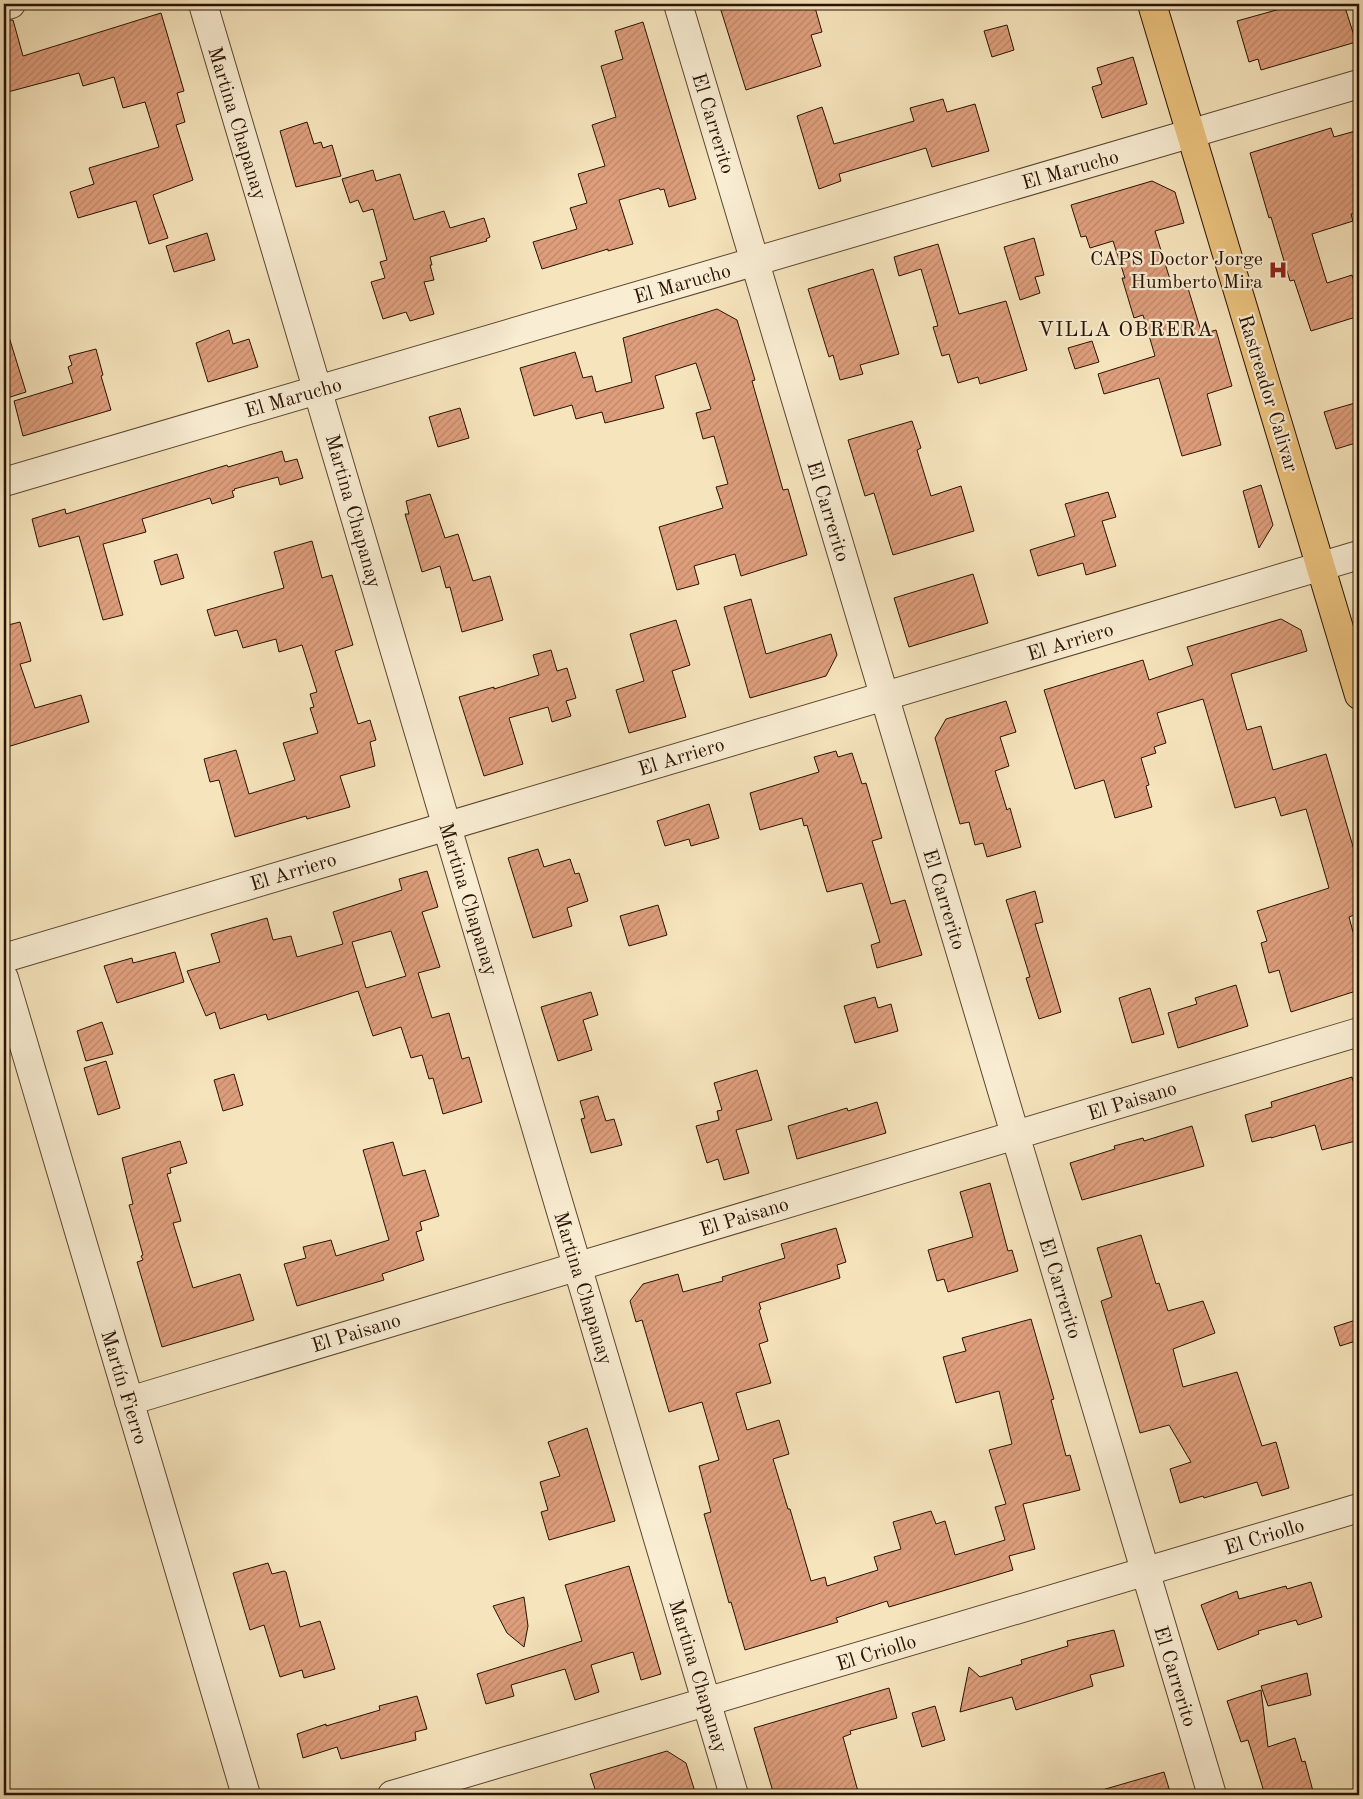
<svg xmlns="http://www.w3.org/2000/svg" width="1363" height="1799" font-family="'Old Standard TT',serif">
<defs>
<pattern id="building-hatch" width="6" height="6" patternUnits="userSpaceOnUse" patternTransform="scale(1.25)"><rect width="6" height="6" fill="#de9e7c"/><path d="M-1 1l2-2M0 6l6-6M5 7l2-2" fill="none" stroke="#be876a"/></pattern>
</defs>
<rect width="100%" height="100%" fill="#f6e4bc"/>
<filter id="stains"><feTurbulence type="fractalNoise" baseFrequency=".004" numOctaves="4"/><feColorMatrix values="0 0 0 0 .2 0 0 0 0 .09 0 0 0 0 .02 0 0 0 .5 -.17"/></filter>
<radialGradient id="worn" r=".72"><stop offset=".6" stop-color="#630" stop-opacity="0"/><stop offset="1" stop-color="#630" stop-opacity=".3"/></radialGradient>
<!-- building -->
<path fill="url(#building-hatch)" stroke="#291202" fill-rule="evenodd" d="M719,4H814L822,32L811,35L821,66L746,90Z
M1298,4H1344L1356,42L1261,70L1258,59L1249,62L1237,21Z
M161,13L184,91L177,93L185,122L176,125L193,180L153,195L168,238L149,244L136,201L78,218L70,192L94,184L89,168L159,147L145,102L123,108L114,77L83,86L79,73L4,93V21L13,20L23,56Z
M643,22L696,199L669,207L664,189L660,190L659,188L619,200L633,244L608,251V249L542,269L533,242L577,229L570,208L587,203L578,174L605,166L592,125L616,117L601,66L623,59L615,31Z
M1007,25L1014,50L992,57L984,31Z
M1133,57L1147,104L1102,118L1092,87L1102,84L1097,68Z
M943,99L947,112L975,104L989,151L932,167L926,148L839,174L841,181L819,189L797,116L822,107L834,144L914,121L910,108Z
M307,122L314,144L321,142L323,148L332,145L341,176L296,187L280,131Z
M1331,128L1334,137L1359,130V213L1351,214L1353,221L1312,234L1327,283L1352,275L1359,299V316L1311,331L1294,280L1290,281L1271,217L1269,218L1250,153Z
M373,170L376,181L400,174L414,220L444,211L450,228L484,218L490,237L486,239L487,241L430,257L432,265H430L434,280L424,282L434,314L410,321L406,312L383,319L371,282L385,278L380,262L387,260L373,209L363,212L358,200L350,203L342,179Z
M1152,181L1175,192L1184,223L1155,231L1173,289L1187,285L1202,334L1216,330L1232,386L1207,394L1221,445L1182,456L1159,378L1104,394L1098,374L1155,356L1143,315L1134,318L1122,278H1125L1113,241L1090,248L1086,236L1081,237L1071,205Z
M207,233L215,260L174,272L166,246Z
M1034,238L1044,275L1035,277L1040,293L1020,300L1004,247Z
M938,244L959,314L1006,301L1027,370L980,384L978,377L958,383L949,354L942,356L933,327L938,326L921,269L899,276L894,257Z
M873,269L899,354L860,365L863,374L840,380L833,355L829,357L808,289Z
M717,309L737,320L755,380L752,381L783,490L788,489L807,555L741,576L735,554L694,566L699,584L677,590L659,527L723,508L716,487L728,484L714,436L703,439L696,413L711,409L696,363L655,376L664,408L605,423L602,412L576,419L572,405L534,416L520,368L575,352L583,378L592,376L596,392L632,382L623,338Z
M229,330L233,344L249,339L258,367L208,382L196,343Z
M4,337H9L26,392L4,399Z
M1092,341L1099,362L1075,369L1068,348Z
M96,349L103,375L101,376L111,410L23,436L14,401L73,383L68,367L72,365L69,356Z
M1355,403L1359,416V442L1336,449L1324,412Z
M460,408L469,438L438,447L429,417Z
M912,421L921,448L917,450L931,496L961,486L974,531L893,555L874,493L865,496L848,440Z
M282,451L285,462L297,459L303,478L280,485L278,477L234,489L235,490L232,491L234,497L212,504L210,498L142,519L146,532L103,544L123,615L103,620L79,536L39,547L32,519L65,509L66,514L227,465L228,467Z
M1261,485L1273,525L1259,548L1243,491Z
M1108,492L1116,517L1102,521L1116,566L1086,575L1083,563L1038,576L1030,550L1075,536L1065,504Z
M430,494L445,538L458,534L473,581L490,576L503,620L462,632L450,587L446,588L440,566L422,572L405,514H409L406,501Z
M312,541L322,578L332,575L353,645L335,651L358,724L370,720L376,740L370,742L375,766L340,776L350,807L307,819L306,816L235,837L219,780L210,782L204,759L236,750L249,794L295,780L283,743L318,733L310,708L314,707L310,694L317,692L302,645L279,652L276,639L243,648L237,630L215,636L207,610L284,588L274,552Z
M177,554L184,578L161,585L154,561Z
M973,574L988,623L909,647L894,598Z
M751,599L766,654L831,634L837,655L826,676L750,698L724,607Z
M1281,619L1301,630L1307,651L1231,674L1247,730L1261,726L1273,770L1326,754L1359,867V913L1349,917L1359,954V990L1291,1012L1279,970L1269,973L1261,943L1267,941L1257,911L1329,888L1306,809L1281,816L1275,797L1235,808L1203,699L1157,713L1166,743L1154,747L1156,753L1141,758L1149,785L1146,786L1152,807L1115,818L1104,780L1075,789L1044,690L1143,660L1149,680L1193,665L1187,647Z
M676,620L690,665L672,671L686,717L629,733L616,690L644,681L630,634Z
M20,622L31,661L20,664L35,708L81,695L89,722L4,748V626Z
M551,650L557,671L567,668L576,698L566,701L571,716L552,722L548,707L509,718L523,764L484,776L459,697L494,687V689L539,675L533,655Z
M1006,701L1016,732L1000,737L1009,766L995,771L1007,810L1010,808L1021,847L987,857L983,843L975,845L969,822L960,824L935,738L946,719Z
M836,751L838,757L852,753L862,784L866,783L882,838L872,841L891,904L905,900L922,955L877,968L871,945L880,942L862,883L827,892L807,825L804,826L802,818L760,830L750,793L819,772L814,757Z
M709,804L719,838L691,846L689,839L665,846L657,821Z
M538,849L544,867L570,859L575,874L579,873L588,901L567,908L572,926L533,938L508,858Z
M427,871L438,907L422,912L440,967L418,973L432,1018L449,1013L462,1059L469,1057L482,1102L443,1114L433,1078L429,1079L422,1055L411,1058L401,1027L373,1036L358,991L268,1020L266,1014L220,1029L215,1012L206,1016L187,971L220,962L211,934L267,918L273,940L291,936L297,957L343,944L333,912L402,890L399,879ZM391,931L406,976L366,988L352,942Z
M1035,891L1043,922L1035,924L1061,1012L1039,1019L1026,978L1030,977L1006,900Z
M658,905L667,935L629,946L620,916Z
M175,952L184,982L117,1003L104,966L132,958L133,963Z
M1236,985L1248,1026L1178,1048L1168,1013L1197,1004L1195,998Z
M1150,988L1164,1034L1132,1043L1119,998Z
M591,992L598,1015L583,1020L592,1050L558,1061L541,1007Z
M875,997L878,1008L891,1004L898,1031L855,1043L844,1006Z
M102,1022L113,1054L86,1061L77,1031Z
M106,1061L120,1108L98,1115L84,1068Z
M757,1070L772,1120L736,1130L749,1173L724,1180L718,1159L707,1163L696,1126L719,1120L717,1111L722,1110L714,1083Z
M234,1074L243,1105L223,1111L214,1080Z
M1352,1077L1359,1102V1140L1322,1150L1315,1125L1271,1138V1137L1252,1142L1245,1115L1272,1107L1271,1102Z
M598,1096L606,1121L614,1119L622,1145L591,1153L581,1119L585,1118L580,1101Z
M877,1102L886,1133L797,1159L788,1126L847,1108L848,1111Z
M1192,1126L1204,1166L1082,1200L1070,1163L1115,1149L1114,1146L1143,1138L1144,1141Z
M180,1141L187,1163L170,1168L171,1173L167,1174L181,1221L173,1223L193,1288L240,1274L254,1320L162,1347L137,1262L143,1260L141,1256L143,1255L129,1205L133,1204L122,1158Z
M393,1142L403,1176L425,1170L439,1216L420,1222L422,1230L416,1232L424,1260L382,1274L384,1280L297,1306L284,1264L306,1258L303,1247L331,1240L336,1256L389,1240L363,1150Z
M990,1183L1008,1251L1012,1250L1018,1271L948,1292L944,1279L937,1281L928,1250L973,1237L960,1192Z
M836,1228L846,1262L837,1265L840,1278L759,1303L761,1309L759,1310L768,1341L759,1344L771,1383L736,1393L747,1430L779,1420L789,1454L773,1459L788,1509H790L811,1581L825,1577L827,1586L878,1570L874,1557L901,1549L893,1522L931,1511L936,1524L945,1521L955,1555L1005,1540L995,1507L1006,1504L989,1450L1012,1444L999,1391L956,1403L943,1357L966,1351L962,1338L1031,1319L1054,1399L1051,1400L1066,1456L1070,1455L1080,1490L1023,1504L1035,1549L1009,1556L1013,1570L889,1607L887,1601L836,1618L838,1622L745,1650L731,1602L729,1603L704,1514L711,1512L699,1466L719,1460L702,1402L669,1412L642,1320L636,1322L630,1301L643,1284L678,1274L683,1292L723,1281L722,1277L785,1258L781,1244Z
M1141,1235L1156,1284L1159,1283L1168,1311L1203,1301L1215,1333L1173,1349L1183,1387L1237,1372L1262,1446L1276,1442L1289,1488L1262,1496L1257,1482L1204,1498L1203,1496L1180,1503L1170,1469L1191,1462L1169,1425L1140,1433L1101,1301L1112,1297L1097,1248Z
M1359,1319V1340L1340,1346L1334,1327Z
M587,1428L615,1521L549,1540L541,1512L548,1510L540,1482L560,1476L548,1442Z
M268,1563L272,1574L284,1571L286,1572L300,1627L320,1621L335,1669L304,1678L302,1670L280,1677L264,1625L250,1630L233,1573Z
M629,1566L661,1674L641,1680L633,1652L591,1665L599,1692L575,1700L565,1669L511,1685L514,1696L486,1704L477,1674L582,1641L565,1585Z
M1311,1582L1322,1617L1298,1625L1296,1620L1258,1631L1259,1634L1218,1650L1201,1605L1237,1591L1239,1599L1286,1586L1287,1589Z
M524,1597L528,1626L524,1647L507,1633L493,1606Z
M1114,1630L1124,1666L1090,1675L1093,1686L1016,1710L1012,1697L960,1712L969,1667L980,1677L1022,1664L1021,1660L1068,1646L1067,1641Z
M1307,1673L1311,1695L1268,1706L1261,1686Z
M889,1688L897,1718L850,1731L851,1734L843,1737L859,1795H774L754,1728Z
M1261,1690L1268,1747L1295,1738L1302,1762L1305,1761L1314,1795H1265L1248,1740L1241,1742L1227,1701Z
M417,1696L427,1729L415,1732L416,1740L341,1759L337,1747L303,1758L297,1734L326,1724V1726L380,1710L379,1706Z
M935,1706L945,1740L922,1747L912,1713Z
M667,1751L686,1763L696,1795H597L590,1774Z
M1164,1772L1171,1795H1103L1102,1790Z"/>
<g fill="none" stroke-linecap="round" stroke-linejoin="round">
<!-- minor casing -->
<g stroke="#5c4630" stroke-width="30">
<path id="minor" d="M203,4L734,1795
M678,4L1212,1795
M4,6L11,4
M4,482L1359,84
M4,958L1359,555
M4,978L246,1795
M129,1401L1359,1032
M392,1795L1359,1508"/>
</g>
<!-- major casing -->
<g stroke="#291202" stroke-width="30">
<path id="major" d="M1152,4L1359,695"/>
</g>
<!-- minor -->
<use href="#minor" stroke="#f9edd3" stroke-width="28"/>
<!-- major -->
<use href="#major" stroke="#ebc27e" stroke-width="28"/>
</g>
<!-- icons -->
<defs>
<g id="hospital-bare" transform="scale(1.5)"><path d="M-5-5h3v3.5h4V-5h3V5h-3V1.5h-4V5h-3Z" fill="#8f2418" stroke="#f9edd3" stroke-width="2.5" paint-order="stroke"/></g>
</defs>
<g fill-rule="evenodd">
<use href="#hospital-bare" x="1278" y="270"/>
</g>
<g text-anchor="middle" stroke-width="4.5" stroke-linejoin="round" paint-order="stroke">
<!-- street labels -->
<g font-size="20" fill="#291202" stroke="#f9edd3">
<text transform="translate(238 123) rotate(73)" y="7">Martina Chapanay</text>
<text transform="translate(714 123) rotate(73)" y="7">El Carrerito</text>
<text transform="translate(1070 169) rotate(-16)" y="7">El Marucho</text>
<text transform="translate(682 283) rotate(-16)" y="7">El Marucho</text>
<text transform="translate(1269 393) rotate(73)" y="7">Rastreador Calivar</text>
<text transform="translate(293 397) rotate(-16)" y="7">El Marucho</text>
<text transform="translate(354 511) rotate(74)" y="7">Martina Chapanay</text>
<text transform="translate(829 511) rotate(73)" y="7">El Carrerito</text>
<text transform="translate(1070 641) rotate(-17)" y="7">El Arriero</text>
<text transform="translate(681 756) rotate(-17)" y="7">El Arriero</text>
<text transform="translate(293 871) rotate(-17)" y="7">El Arriero</text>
<text transform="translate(469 899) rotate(73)" y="7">Martina Chapanay</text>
<text transform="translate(945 899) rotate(73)" y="7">El Carrerito</text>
<text transform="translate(1132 1100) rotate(-17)" y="7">El Paisano</text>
<text transform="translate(744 1216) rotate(-17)" y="7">El Paisano</text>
<text transform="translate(584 1288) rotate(73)" y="7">Martina Chapanay</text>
<text transform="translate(1061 1288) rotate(73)" y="7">El Carrerito</text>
<text transform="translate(356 1332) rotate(-17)" y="7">El Paisano</text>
<text transform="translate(125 1387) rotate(73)" y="7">Martín Fierro</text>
<text transform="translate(1264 1536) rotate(-17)" y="7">El Criollo</text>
<text transform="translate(876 1652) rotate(-17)" y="7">El Criollo</text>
<text transform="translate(699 1676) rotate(73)" y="7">Martina Chapanay</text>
<text transform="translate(1176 1676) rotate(73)" y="7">El Carrerito</text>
</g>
<!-- poi labels -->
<g font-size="20" fill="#291202" stroke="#f9edd3" text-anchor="end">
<text x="1263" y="265">CAPS Doctor Jorge<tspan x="1263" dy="23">Humberto Mira</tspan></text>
</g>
<!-- neighbourhood labels -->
<g font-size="21" letter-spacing="1" fill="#291202" stroke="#f9edd3">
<text x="1126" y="336">VILLA OBRERA</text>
</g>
</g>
<!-- margin -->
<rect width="1363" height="1799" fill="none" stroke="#f6e4bc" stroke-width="20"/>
<rect x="5" y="5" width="1353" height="1789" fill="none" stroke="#291202" stroke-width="2.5"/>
<rect x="10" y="10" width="1343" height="1779" fill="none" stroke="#291202"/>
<rect width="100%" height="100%" filter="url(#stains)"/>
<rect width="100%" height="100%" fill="url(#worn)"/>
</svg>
